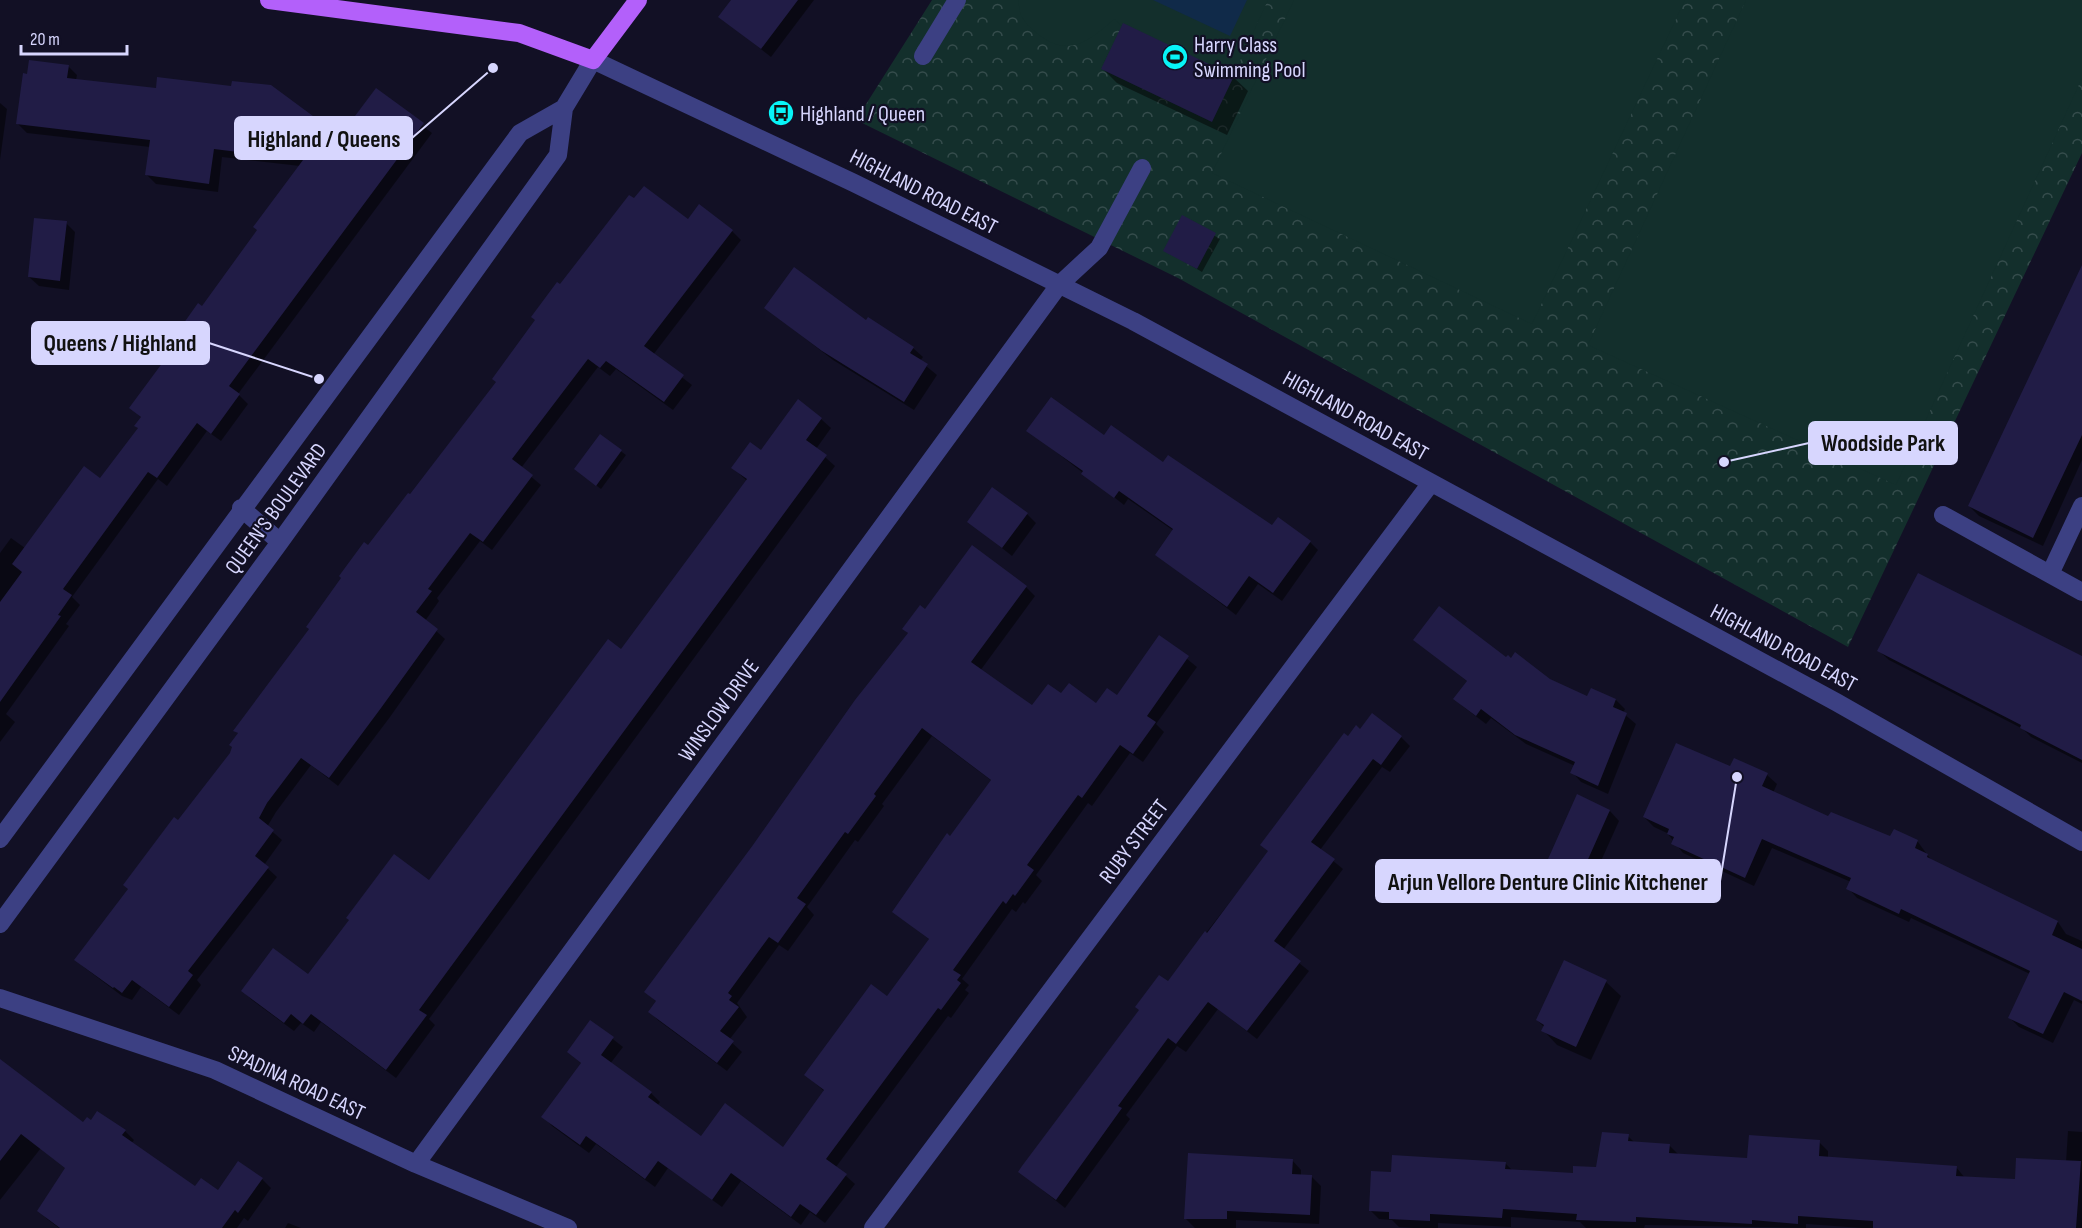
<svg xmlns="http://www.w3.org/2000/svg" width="2082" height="1228" font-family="'Sofia Sans Condensed',sans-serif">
<defs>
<pattern id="forest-crowns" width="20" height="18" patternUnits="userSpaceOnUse" patternTransform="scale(1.5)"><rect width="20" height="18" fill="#132f2c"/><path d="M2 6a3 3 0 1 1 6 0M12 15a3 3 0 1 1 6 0" fill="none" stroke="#354c4c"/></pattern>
</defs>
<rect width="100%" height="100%" fill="#121025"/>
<!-- forest -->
<path fill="url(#forest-crowns)" d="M932,0H2082V153L1848,647L1178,278L856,120Z"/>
<!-- garden -->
<path fill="#132f2c" d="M1019,0H1268L1212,122L1101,69L1122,26L1114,19C1085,45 1065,59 1032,29C1023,21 1018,13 1019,0Z
M1294,0H1685L1532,324L1212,173Z
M1746,0H2082V78L1896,485L1588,345Z"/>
<!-- water -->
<path fill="#102a49" d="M1153,0H1247L1230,36Z"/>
<!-- shadow -->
<path fill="#0007" d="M732,0H814L771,57L720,17Z
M68,66L77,75L76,80L341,138L376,90L432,133L238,394L248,404L221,441L207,431L167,486L158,479L72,597L80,605L66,624L69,626L6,714L15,722L0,742V553L11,538L25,548L101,481L139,429L142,418L131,408L260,228L300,166L222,157L218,192L156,184L147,175L150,147L27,133L18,124Z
M1103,69L1233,77L1248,91L1227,135L1117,83Z
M0,103L7,109L0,160Z
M1183,217L1220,239L1202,272L1165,250Z
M688,221L732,231L741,240L653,355L692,385L673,410L616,369L610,376L598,367L521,468L541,485L492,550L480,541L437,598L439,601L425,621L445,639L390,717L338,786L311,765L276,812L267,827L282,840L264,865L277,877L197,980L201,985L179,1015L141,987L132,1000L122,996L85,968L76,960L231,753L239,734L235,731L369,547L497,382L560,286Z
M66,223L75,232L69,290L39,286L29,277Z
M2082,269V460L2043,546L1979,516L1969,506Z
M766,308L913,348L923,357L920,361L937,375L914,410L833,360Z
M821,419L831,428L816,449L835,466L429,1019L435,1025L396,1078L321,1022L314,1032L301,1023L294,1031L252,1000L243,991L309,976L429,882L621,651L747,481L733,468Z
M1028,430L1105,437L1163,464L1272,527L1310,542L1318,550L1282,601L1258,584L1236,615L1157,555L1174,531L1128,499L1124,505Z
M600,436L626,455L601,489L580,473Z
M1027,514L1036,523L1012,556L969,522Z
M1026,587L1035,596L980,671L1032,707L1062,695L1097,705L1117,697L1160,637L1197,667L1156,724L1164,732L1143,762L1130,753L1092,806L1088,803L1036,875L1042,881L1025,904L1023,902L1016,912L1012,909L962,979L969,985L965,990L969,993L951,1018L948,1016L836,1167L855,1184L825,1223L810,1212L801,1225L741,1181L722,1207L668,1168L655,1187L596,1144L589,1153L552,1126L543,1116L582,1064L568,1052L591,1022L623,1047L610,1064L651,1093L660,1102L657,1106L701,1138L783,1149L825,1092L806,1075L887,998L930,940L894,912L992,781L932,736L882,804L884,806L858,842L855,840L807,907L814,915L788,951L779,945L737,1003L747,1017L729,1040L742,1052L727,1071L659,1021L650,1012L657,1002L646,992L909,634L904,629L926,611Z
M1415,640L1506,659L1588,698L1616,700L1625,709L1623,713L1636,724L1608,794L1581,782L1572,772L1575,766L1526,744L1491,718L1486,724L1465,708L1455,699L1468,682Z
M1879,651L2082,663V763L2031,737L2023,729L1889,660Z
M1361,731L1401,737L1410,746L1390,772L1382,767L1320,850L1343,869L1283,950L1309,971L1257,1039L1218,1009L1186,1052L1177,1046L1126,1115L1130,1119L1065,1208L1020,1172L1269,852L1348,738Z
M1731,768L1767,775L1777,784L1773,793L1829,818L1890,838L1894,831L1918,842L1932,861L2058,922L2066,934L2082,941V1004L2074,1000L2053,1043L2019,1027L2010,1018L2030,974L1911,918L1909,922L1857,898L1848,888L1851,882L1772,848L1754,886L1683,853L1667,833L1654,827L1644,817Z
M1610,811L1619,821L1583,901L1551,887L1542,877Z
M1564,962L1606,982L1621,996L1591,1060L1557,1045L1543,1030L1544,1027L1537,1020Z
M0,1078L67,1115L0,1200Z
M125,1131L134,1140L131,1144L195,1189L218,1192L262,1179L271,1188L248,1221L244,1218L237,1228H59L47,1219L39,1210Z
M2068,1131L2082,1132V1228H1862L1806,1224V1228L1645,1225L1644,1228H1586L1580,1222L1511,1217V1227L1438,1223V1228H1414L1399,1227L1392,1220L1379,1219L1370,1210L1392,1174L1505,1163L1513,1171L1574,1175L1598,1169L1628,1136L1635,1143L1669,1145L1678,1154L1748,1160L1819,1142L1828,1151V1158L1956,1167L1965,1178L2016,1181L2066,1162Z
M1292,1160L1301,1170V1176L1312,1177L1321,1186L1319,1224L1236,1220V1228H1195L1185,1218Z
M288,1223L301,1228H285Z"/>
<!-- building -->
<path fill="#211c46" d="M731,0H798L761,49L718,17Z
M1123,23L1234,76L1212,122L1101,69Z
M29,60L69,65L67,78L156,88L157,77L231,86L232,81L271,85L340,136L376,88L424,123L229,386L240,394L211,434L197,423L157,478L148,472L63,589L72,595L58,615L61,616L0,702V602L22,572L12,564L84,466L100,478L138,428L134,426L141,417L129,408L186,331L181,327L198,303L202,306L257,230L253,227L303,160L214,149L209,184L145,175L150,140L16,124L23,73L27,74Z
M644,186L688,219L699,204L733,230L644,346L684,375L664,402L606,361L600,368L588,359L512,459L533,475L483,542L470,533L428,589L432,591L416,612L438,629L381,708L329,778L301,758L267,803L259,818L274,830L255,856L269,867L188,971L193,975L169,1007L132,980L122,993L114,987L113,988L74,960L128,889L123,885L174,817L178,820L230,753L232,747L229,745L238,733L233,731L309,629L306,627L341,578L339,576L364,542L368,545L408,493L410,494L496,382L492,379L535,320L531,317L557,282L560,284L629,195L634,198Z
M1182,215L1216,233L1197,269L1163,251Z
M34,218L67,221L60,281L28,277Z
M2082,265V435L2033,538L1968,506Z
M794,267L866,320L868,317L914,347L910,353L928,364L904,402L822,351L764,308Z
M1051,397L1104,435L1111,425L1163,462L1168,455L1272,525L1278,517L1311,541L1273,593L1249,576L1227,607L1155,555L1173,529L1119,491L1114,498L1081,474L1083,471L1026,431Z
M798,399L822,418L806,440L827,455L419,1010L427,1015L386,1070L311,1014L303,1024L291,1014L284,1023L241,991L273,948L308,974L349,920L346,918L394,854L429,880L608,639L621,649L747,479L731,468L750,442L761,450Z
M600,434L622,450L596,486L574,469Z
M992,487L1028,513L1002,548L967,522Z
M972,545L1027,586L971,662L1032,705L1048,684L1061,693L1069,683L1096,703L1107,688L1117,695L1159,635L1189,656L1147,716L1156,722L1133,754L1120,745L1082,798L1078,795L1027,865L1034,870L1015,896L1013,894L1006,904L1003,901L953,970L961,975L957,980L961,983L941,1010L938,1008L826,1159L847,1174L816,1215L800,1204L791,1217L731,1173L712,1200L658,1161L645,1179L586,1136L580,1145L541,1117L581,1063L567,1052L590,1020L614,1037L601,1055L652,1092L648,1097L701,1136L725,1103L783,1147L824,1090L804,1075L871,984L887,996L929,939L892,912L947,833L950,836L991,780L922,728L874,794L876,796L848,834L845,832L797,898L806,904L778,943L769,937L728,993L732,996L729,1000L739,1007L720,1031L734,1041L717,1063L648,1012L656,1001L644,992L753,845L855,700L908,633L902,629L920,605L925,609Z
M1918,573L2082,656V760L2020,728L2021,725L1877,651Z
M1439,606L1506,657L1508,655L1511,658L1515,652L1550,679L1587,696L1591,688L1616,699L1613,707L1627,713L1598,786L1570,773L1575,762L1515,735L1481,709L1476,716L1453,699L1467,681L1413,640Z
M1372,713L1402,736L1381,765L1373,759L1311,842L1335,859L1274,941L1301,961L1247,1031L1208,1002L1176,1044L1168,1038L1118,1106L1122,1108L1056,1200L1018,1172L1022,1166L1139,1010L1135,1007L1159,975L1168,981L1205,931L1207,933L1268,851L1260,845L1344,733L1348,736L1356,725L1360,729Z
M1676,743L1730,766L1734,758L1768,773L1762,786L1828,816L1831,812L1890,836L1894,829L1918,840L1915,848L1928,854L1927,857L2058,921L2052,935L2082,949V1001L2064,992L2043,1034L2008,1018L2030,971L1901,909L1899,914L1846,889L1851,878L1762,839L1745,878L1671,844L1674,837L1667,834L1669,829L1643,817Z
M1577,794L1610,810L1573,893L1540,877Z
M1564,960L1607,980L1576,1047L1541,1031L1544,1025L1536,1020Z
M0,1059L83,1122L87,1117L91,1120L97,1111L126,1130L122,1135L195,1186L201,1178L218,1190L238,1161L263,1178L238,1213L235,1210L222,1228H60L37,1211L65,1168L21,1134L0,1161Z
M1602,1132L1629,1134L1628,1141L1670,1144L1669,1153L1747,1158L1749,1135L1820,1140L1819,1156L1957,1166L1956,1176L2015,1179L2016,1158L2081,1161L2076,1228H1873V1221L1798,1216V1224L1752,1220V1224L1636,1217V1222L1576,1220L1577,1214L1503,1209L1502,1218L1430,1214V1221L1389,1219V1212L1369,1211L1371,1171L1391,1172L1392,1155L1506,1162L1505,1169L1573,1173V1166L1596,1167Z
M1188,1153L1293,1159L1292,1174L1312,1175L1310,1215L1227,1211V1219H1184Z"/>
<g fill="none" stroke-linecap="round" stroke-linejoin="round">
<!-- minor -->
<path stroke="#3c4083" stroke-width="18" d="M923,56L957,0
M241,508L280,542
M1943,515L2082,592
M2050,574L2082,506
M0,839L520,133L564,108
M0,924L280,542L558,155L564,108L593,60L854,183L1133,321L1836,702L2082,842
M0,998L215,1070L416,1164L568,1228
M416,1164L1059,285L1099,248L1142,168
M873,1228L1431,483"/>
<!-- major -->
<path stroke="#b360fa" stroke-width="18" d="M269,0L519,33L593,60L638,0"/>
</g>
<!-- icons -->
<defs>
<g id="stadium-disc" transform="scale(1.35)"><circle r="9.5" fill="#08f4f7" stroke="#121025"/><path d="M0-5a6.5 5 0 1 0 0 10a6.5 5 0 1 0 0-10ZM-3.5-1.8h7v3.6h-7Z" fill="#111"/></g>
<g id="bus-disc" transform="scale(1.35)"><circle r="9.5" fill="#08f4f7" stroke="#121025"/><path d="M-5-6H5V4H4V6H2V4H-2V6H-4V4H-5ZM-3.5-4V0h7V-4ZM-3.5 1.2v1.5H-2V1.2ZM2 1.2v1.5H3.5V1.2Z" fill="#111"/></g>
</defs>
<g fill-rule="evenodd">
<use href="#stadium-disc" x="1175" y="57"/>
<use href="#bus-disc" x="781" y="113"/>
</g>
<g text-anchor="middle" stroke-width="4.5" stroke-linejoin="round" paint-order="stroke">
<!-- poi labels -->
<g font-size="22" fill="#d7d6fe" stroke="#121025" text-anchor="start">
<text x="1194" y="52">Harry Class<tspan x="1194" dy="25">Swimming Pool</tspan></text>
<text x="800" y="121">Highland / Queen</text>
</g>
<!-- street labels -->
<g font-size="22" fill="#d7d6fe" stroke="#121025">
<text transform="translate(924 191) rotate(27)" y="8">HIGHLAND ROAD EAST</text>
<text transform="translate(1356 415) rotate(29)" y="8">HIGHLAND ROAD EAST</text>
<text transform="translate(275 508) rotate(-54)" y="8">QUEEN'S BOULEVARD</text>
<text transform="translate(1784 647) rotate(28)" y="8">HIGHLAND ROAD EAST</text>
<text transform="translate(718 710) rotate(-54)" y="8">WINSLOW DRIVE</text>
<text transform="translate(1133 841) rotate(-53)" y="8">RUBY STREET</text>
<text transform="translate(297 1082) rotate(25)" y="8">SPADINA ROAD EAST</text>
</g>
</g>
<!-- callouts -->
<path fill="none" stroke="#d7d6fe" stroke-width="2" d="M493 68L412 138M319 379L209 343M1724 462L1809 443M1737 777L1720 881"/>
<g fill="#d7d6fe" stroke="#121025" stroke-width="2">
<circle cx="493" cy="68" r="6"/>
<circle cx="319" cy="379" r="6"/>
<circle cx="1724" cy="462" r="6"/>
<circle cx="1737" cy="777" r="6"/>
</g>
<g fill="#d7d6fe" stroke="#d7d6fe" stroke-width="2">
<rect x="235" y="117" width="177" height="42" rx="6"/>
<rect x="32" y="322" width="177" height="42" rx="6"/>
<rect x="1809" y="422" width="148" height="42" rx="6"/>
<rect x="1376" y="860" width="344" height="42" rx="6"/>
</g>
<g font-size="24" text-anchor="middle" font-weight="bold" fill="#111">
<text x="324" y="147">Highland / Queens</text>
<text x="120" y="351">Queens / Highland</text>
<text x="1883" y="451">Woodside Park</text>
<text x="1548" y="890">Arjun Vellore Denture Clinic Kitchener</text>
</g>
<!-- scale -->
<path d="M21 45v9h106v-9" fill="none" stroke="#d7d6fe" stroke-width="3"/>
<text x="30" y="45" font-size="18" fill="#d7d6fe" stroke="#121025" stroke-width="4.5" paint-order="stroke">20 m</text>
</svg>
